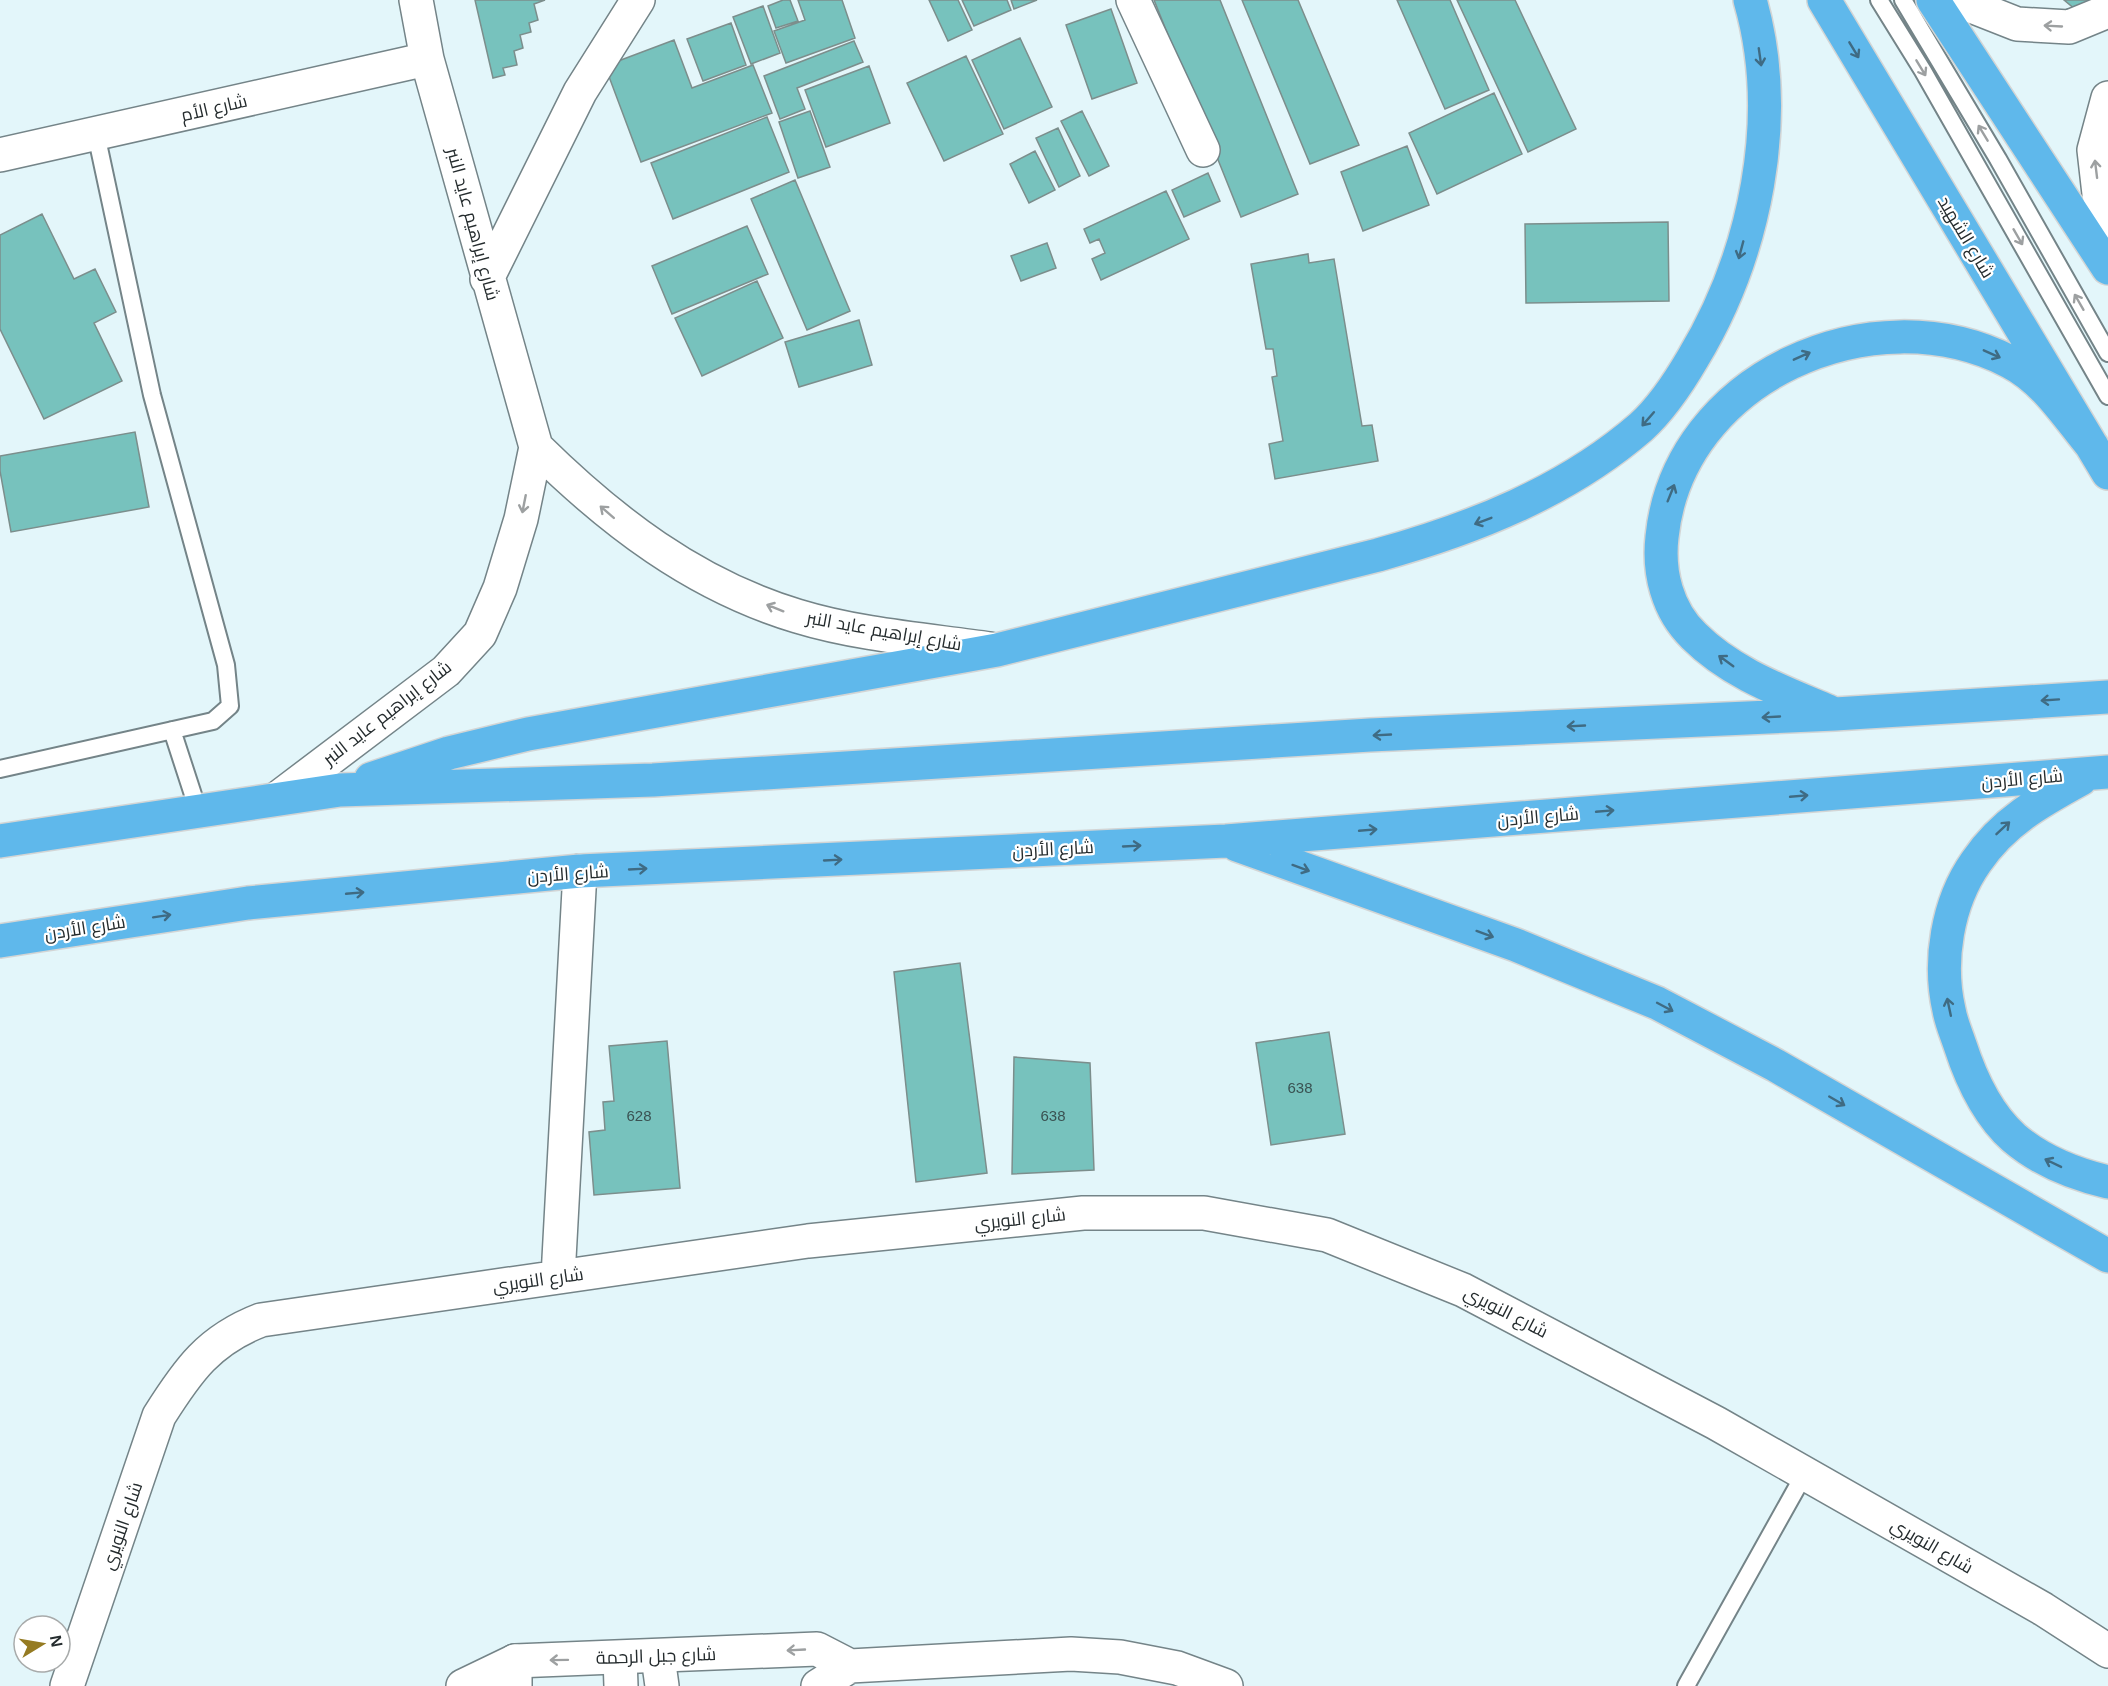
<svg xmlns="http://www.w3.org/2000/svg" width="2108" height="1686" font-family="Arial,Cairo,sans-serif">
<rect width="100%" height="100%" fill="#e3f6fa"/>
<!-- building -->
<path fill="#77c2bd" stroke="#7c8e8c" stroke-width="1.5" d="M475,0H545L534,4L538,20L529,23L531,32L520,35L523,48L514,51L517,65L503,68L505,75L493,78Z
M783,0H790L798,21L776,28L768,6Z
M798,0H842L855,38L786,63L774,31L805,20Z
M929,0H958L972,30L948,41Z
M962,0H1007L1011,10L974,26Z
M1011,0H1037L1014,9Z
M1154,0H1220L1298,194L1241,217Z
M1242,0H1298L1359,145L1310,164Z
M1397,0H1450L1489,90L1445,109Z
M1457,0H1515L1576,129L1528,152Z
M2064,0H2094L2082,15Z
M763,6L780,53L751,64L733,17Z
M1111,9L1137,83L1092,99L1066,25Z
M731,23L746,65L703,81L687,39Z
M1020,38L1052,107L1004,129L972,60Z
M674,40L692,88L753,65L772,113L641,162L605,66Z
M854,41L863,62L797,88L805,109L780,119L764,76Z
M966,56L1003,134L944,161L907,83Z
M869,66L890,123L826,147L805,90Z
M1494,93L1522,154L1437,194L1409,133Z
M810,111L830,167L798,178L779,122Z
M1082,111L1109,166L1089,176L1061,121Z
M767,117L789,172L673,219L651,163Z
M1058,128L1080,176L1059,187L1036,138Z
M1407,146L1429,205L1363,231L1341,172Z
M1035,151L1055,190L1029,203L1010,164Z
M1208,173L1220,201L1184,217L1172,190Z
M795,180L850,311L807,330L751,199Z
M1166,191L1189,239L1101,280L1092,259L1105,253L1099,239L1090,243L1084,229Z
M42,214L74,279L95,269L116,312L94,323L122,381L44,419L0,329V235Z
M1668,222L1669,301L1526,303L1525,224Z
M747,226L768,274L672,314L652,266Z
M1047,243L1056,268L1021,281L1011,256Z
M1308,254L1309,263L1334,259L1362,426L1372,425L1378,461L1275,479L1269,444L1283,441L1272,377L1277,376L1273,349H1266L1251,264Z
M757,281L783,338L702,376L675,318Z
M859,320L872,365L799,387L785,342Z
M135,432L149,507L11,532L0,471V456Z
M960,963L987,1173L916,1182L894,972Z
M1329,1032L1345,1134L1271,1145L1256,1043Z
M667,1041L680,1188L594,1195L589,1132L605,1130L603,1102L614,1101L609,1046Z
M1014,1057L1090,1063L1094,1170L1012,1174Z"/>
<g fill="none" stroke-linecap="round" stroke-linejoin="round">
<!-- service casing -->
<g stroke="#748488" stroke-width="20">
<path id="service" d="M1879,0L1923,71L2108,396
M1903,0L1998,159L2108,353
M172,730L198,810
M0,769L213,721L230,706L226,665L152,395L96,134
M1686,1686L1805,1473"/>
</g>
<!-- minor casing -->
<g stroke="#748488" stroke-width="36">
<path id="minor" d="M1133,0L1203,150
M1956,0L2017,24L2069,27L2108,11
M2108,98L2094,150L2099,194L2108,226
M0,155L427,59
M487,279L580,92L638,0
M536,447C611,521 694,585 797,616C859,635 927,640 990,649
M278,798L446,671L480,634L500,588L521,519L536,447L427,59L416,0
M558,1277L580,871
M658,1657L662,1686
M620,1658L621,1686
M515,1661V1686
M67,1686L159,1416C188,1370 209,1340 261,1320L808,1241L1083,1213H1204L1327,1235L1463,1290L1716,1423L2043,1609L2108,1651"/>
</g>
<!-- tertiary casing -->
<g stroke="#748488" stroke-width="36">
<path id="tertiary" d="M463,1686L515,1661L817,1649L850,1666
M818,1686L850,1666L1071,1654L1120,1657L1177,1668L1226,1686"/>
</g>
<!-- trunk casing -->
<g stroke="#d3d5d5" stroke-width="36">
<path id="trunk" d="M1824,0L2108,473
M1933,0L2108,268
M1828,711C1781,691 1731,673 1694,636C1667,610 1658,572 1662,537C1678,377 1873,291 2010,362C2045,380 2067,416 2092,446
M371,779L449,753L528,734L997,650L1378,555C1472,529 1566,492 1641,427C1662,408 1679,382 1693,358C1755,255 1784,118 1750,0
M2081,779C2039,802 2003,822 1976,862C1947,903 1938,962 1949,1010C1951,1022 1956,1033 1960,1045C1971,1079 1987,1114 2014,1138C2041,1161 2074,1174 2108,1182
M0,841L340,790L653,780L1370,735L1835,714L2108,697
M1237,845L1516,945L1657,1003L1775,1065L2108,1256
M0,941L248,903L580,871L1226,841L2108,772"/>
</g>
<!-- service -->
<use href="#service" stroke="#fff" stroke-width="16"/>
<!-- minor -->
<use href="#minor" stroke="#fff" stroke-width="33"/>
<!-- tertiary -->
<use href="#tertiary" stroke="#fff" stroke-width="33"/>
<!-- trunk -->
<use href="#trunk" stroke="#5fb8eb" stroke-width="33"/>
</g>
<!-- one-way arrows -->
<defs><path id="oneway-shaft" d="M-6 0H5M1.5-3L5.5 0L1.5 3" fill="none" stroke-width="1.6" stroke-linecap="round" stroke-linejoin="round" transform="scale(1.5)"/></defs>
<g stroke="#9da0a1">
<use href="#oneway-shaft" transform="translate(2053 26) rotate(-177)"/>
<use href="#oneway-shaft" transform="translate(1921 68) rotate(59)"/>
<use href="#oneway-shaft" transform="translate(1983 133) rotate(-121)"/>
<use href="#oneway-shaft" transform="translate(2096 169) rotate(-97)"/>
<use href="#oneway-shaft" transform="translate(2018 237) rotate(60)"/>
<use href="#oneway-shaft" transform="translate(2079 302) rotate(-120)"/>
<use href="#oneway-shaft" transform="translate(524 504) rotate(101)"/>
<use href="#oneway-shaft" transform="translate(607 512) rotate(-139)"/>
<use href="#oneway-shaft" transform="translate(775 608) rotate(-158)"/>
<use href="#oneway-shaft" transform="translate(796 1650) rotate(177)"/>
<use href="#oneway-shaft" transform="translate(559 1660) rotate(179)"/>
</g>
<g stroke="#3f6b83">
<use href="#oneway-shaft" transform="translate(1854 50) rotate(59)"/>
<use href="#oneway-shaft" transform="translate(1760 57) rotate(82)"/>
<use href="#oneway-shaft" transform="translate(1741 250) rotate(105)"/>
<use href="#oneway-shaft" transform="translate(1992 354) rotate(24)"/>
<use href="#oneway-shaft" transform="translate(1802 356) rotate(-24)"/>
<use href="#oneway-shaft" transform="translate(1648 419) rotate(131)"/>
<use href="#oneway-shaft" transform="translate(1671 493) rotate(-68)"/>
<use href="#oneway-shaft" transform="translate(1483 521) rotate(159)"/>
<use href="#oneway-shaft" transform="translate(1726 661) rotate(-144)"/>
<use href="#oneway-shaft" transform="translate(2050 700) rotate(176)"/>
<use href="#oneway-shaft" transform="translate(1771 717) rotate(177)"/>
<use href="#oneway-shaft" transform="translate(1576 726) rotate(177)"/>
<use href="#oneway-shaft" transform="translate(1382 735) rotate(177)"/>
<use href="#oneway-shaft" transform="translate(1799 796) rotate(-5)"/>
<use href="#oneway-shaft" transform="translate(1605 811) rotate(-5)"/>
<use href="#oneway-shaft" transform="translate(2003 828) rotate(-43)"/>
<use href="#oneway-shaft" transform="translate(1368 830) rotate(-5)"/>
<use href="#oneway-shaft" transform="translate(1132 846) rotate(-3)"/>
<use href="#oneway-shaft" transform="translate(833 860) rotate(-3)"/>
<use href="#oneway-shaft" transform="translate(1301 868) rotate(20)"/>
<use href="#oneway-shaft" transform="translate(638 869) rotate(-3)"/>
<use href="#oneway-shaft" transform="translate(355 893) rotate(-5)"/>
<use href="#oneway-shaft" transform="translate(162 916) rotate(-9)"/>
<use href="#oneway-shaft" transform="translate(1485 934) rotate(20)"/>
<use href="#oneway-shaft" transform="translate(1665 1007) rotate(28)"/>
<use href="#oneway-shaft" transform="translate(1949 1007) rotate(-102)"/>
<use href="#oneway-shaft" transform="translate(1837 1101) rotate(30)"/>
<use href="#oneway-shaft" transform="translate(2053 1163) rotate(-154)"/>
</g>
<g text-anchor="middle" stroke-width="4.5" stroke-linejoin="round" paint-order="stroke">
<!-- number labels -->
<g font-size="15" fill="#3a5252">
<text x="1300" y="1093">638</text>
<text x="639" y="1121">628</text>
<text x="1053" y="1121">638</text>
</g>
<!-- street labels -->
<g font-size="18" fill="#252c2e" stroke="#fff">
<text transform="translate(214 108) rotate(-13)" y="6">شارع الأم</text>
<text transform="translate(473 224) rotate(75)" y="6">شارع إبراهيم عايد النبر</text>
<text transform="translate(1966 237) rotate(59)" y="6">شارع الشهيد</text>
<text transform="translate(884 631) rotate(10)" y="6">شارع إبراهيم عايد النبر</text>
<text transform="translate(387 713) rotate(-38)" y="6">شارع إبراهيم عايد النبر</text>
<text transform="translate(2022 779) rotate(-5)" y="6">شارع الأردن</text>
<text transform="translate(1538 817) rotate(-5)" y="6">شارع الأردن</text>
<text transform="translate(1053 849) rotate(-3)" y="6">شارع الأردن</text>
<text transform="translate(568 874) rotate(-4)" y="6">شارع الأردن</text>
<text transform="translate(85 928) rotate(-9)" y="6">شارع الأردن</text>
<text transform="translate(1020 1219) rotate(-6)" y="6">شارع النويري</text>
<text transform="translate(538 1280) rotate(-8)" y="6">شارع النويري</text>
<text transform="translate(1506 1312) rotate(27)" y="6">شارع النويري</text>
<text transform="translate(122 1526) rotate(-71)" y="6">شارع النويري</text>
<text transform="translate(1932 1546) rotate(30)" y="6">شارع النويري</text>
<text transform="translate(656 1656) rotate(-2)" y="6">شارع جبل الرحمة</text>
</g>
</g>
<!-- north arrow -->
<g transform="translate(42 1644) rotate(79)"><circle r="28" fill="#ffffff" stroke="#a8abab" stroke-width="1.5"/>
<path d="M0-4.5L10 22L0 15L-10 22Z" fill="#957b22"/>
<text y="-9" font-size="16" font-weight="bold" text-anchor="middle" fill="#252c2e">N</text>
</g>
</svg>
